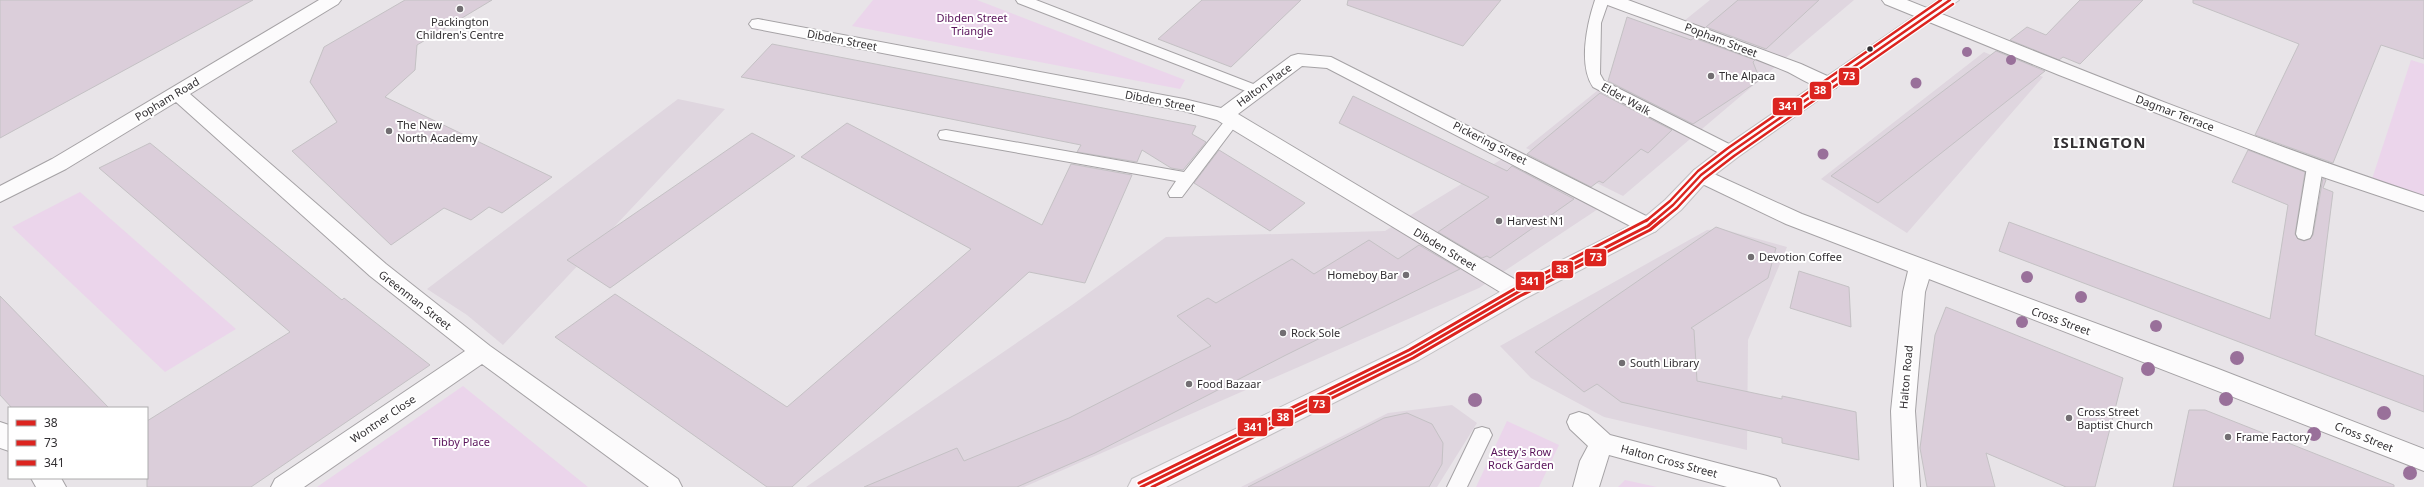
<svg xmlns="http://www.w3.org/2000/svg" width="2424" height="487" font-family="'Noto Sans',sans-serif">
<rect width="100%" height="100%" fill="#e8e4e8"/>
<!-- built -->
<path fill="#dfd6df" d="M1710,0H1854L1623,196L1526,148Z
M1984,52L2043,77L1907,233L1821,179Z
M678,99L725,109L503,345L467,315L427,289Z
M1502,159L1598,209L1479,288L1024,487H806L1072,305L1166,237L1385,231Z
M1722,229L1787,247L1748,340L1747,450L1604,417L1531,378L1500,346L1707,230Z
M1452,405L1477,423L1437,487H1241L1388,413Z"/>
<!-- green -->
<path fill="#ebd5eb" d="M873,0H977L1185,80L1180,89L852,26Z
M2411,60L2424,64V197L2372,179Z
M80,192L236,329L165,372L12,227Z
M463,386L588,487H317Z
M1507,421L1559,445L1539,487H1476Z
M1625,480L1657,487H1618Z"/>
<!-- building -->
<path fill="#dbceda" stroke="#c4c1c4" d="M0,0H253L0,138Z
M405,0H492L417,45L415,70L385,97L552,177L502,213L489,207L471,220L444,208L391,245L292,151L337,122L310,82L324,47Z
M1202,0H1301L1231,67L1158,39Z
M1348,0H1501L1463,46L1347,5Z
M1738,0H1819L1766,49L1706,27Z
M2080,0H2143L2080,64L2063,57L2059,60L2010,40L2027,27L2046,35Z
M2193,0H2424V59L2381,45L2333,163L2255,135L2299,44L2193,3Z
M1627,17L1691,40L1694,38L1755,60L1753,62L1760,80L1693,124L1608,81Z
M772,44L1196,126L1192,134L1206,142L1183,170L1171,168L1142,150L1137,162L1077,152L1081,145L741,77Z
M1996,51L2045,71L1878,203L1831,176Z
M1600,93L1672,130L1648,153L1641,149L1603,183L1599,181L1591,187L1527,154Z
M1353,96L1507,171L1512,166L1574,199L1490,258L1487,256L1482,258L1438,232L1489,197L1339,123Z
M847,123L1042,225L1071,164L1132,175L1085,283L1029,272L792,487H767L555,337L615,294L787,407L971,249L801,157Z
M752,133L795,156L610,288L567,260Z
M150,143L342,300L344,298L430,365L251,487H147V421L290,332L99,168Z
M1219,150L1305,203L1270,231L1194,183Z
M2248,150L2305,172L2295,234L2298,239L2304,241L2310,239L2313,235L2323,178L2326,180L2323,188L2333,192L2315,335L2424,376V412L1999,251L2009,222L2270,319L2288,205L2232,182Z
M1716,227L1776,248L1768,278L1691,328L1694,330L1697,381L1782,399V396L1856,412L1859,460L1782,443V438L1621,402L1597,384L1584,392L1535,352Z
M1369,240L1398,259L1419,245L1460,269L1286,355L1095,453L1017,487H864L957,448L964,461L1069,418L1211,346L1177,316L1208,298L1216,303L1292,259L1314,274Z
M1799,271L1849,287L1851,327L1790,308Z
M0,296L109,408H12L0,395Z
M1946,307L2123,378L2095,487H2066L1986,453L1995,487H1927L1920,448L1935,335Z
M2189,410H2205L2394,485V487H2173Z
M1407,413L1432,424L1443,443L1442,464L1429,487H1248L1384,418Z"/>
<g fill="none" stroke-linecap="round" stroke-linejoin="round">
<!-- service casing -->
<g stroke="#a5a2a5" stroke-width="2">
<path id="service" d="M1016,0H1036L1261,87L1264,90L1256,95L1251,93L1018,3Z
M1595,0H1609L1601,23L1600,74L1604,81L1737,148L1739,152L1737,156H1725L1593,87C1578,65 1587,24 1595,0Z
M1232,116L1237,118L1240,121L1237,124L1182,197H1170L1168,193L1176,181L946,140L940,139L938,135L940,131L946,130L1184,172L1227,118Z
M2315,162L2321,163L2323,167L2312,234L2310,238L2304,240L2298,238L2296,234L2307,167L2309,163Z
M1482,427L1489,429L1492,435L1467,487H1447L1475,429Z"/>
</g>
<!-- minor casing -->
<g stroke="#a5a2a5" stroke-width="2">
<path id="minor" d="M319,0H341L338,4L190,94L386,264L490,346L678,479L682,487H649L482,364L304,487H271L275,479L465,351L370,276L176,102L66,169L0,202V186L52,159Z
M1602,0H1628L1801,64L1836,80L1839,84L1836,88C1820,92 1802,79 1788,72C1728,47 1666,27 1605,4Z
M1882,0H1907C2078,69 2249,138 2424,196V211L2308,172L2059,75L1885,4Z
M758,19L1184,99L1221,108L1291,56L1298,54L1331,57L1656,221L1659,226L1656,231L1648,234L1640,231L1327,68L1302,66L1238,114L1526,286L1529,292L1526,298L1518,300L1510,298L1217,120L1184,111L752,28L749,24L752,20Z
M1701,168L1802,214L2216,368L2424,449V471L1929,279L1925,292L1915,411L1920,487H1894L1891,411L1903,292L1908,271L1786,224L1694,180L1691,175L1694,170Z
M1579,412L1588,415L1610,435L1767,476L1776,479L1780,487H1727L1609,455L1599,487H1573L1580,461L1588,446L1570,429L1567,422L1570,415Z
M0,422L9,425V451L0,448Z
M31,478H61L66,487H36Z"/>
</g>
<!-- primary casing -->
<g stroke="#c2c0c2" stroke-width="2">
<path id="primary" d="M1938,0H1959L1738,157L1708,180L1681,210L1656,231L1526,298L1419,360L1166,487H1128L1132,479L1403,348L1510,286L1640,221L1665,200L1694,170L1724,147Z"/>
</g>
<!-- service -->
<use href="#service" fill="#fcfbfc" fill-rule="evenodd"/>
<!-- minor -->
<use href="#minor" fill="#fcfbfc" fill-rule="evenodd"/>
<!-- primary -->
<use href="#primary" fill="#f6f2f6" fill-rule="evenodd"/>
<!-- bus-1-far1 casing -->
<g stroke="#fff" stroke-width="5">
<path id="bus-1-far1" d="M1654,221L1673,205L1701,175L1731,152L1950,0"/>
</g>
<!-- bus-1 casing -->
<g stroke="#fff" stroke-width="6">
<path id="bus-1" d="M1141,487L1411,354L1518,292L1648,226L1655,220"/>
</g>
<!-- bus-2-far1 casing -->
<g stroke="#fff" stroke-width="5">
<path id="bus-2-far1" d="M1661,221L1677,208L1704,179L1734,156L1953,4"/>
</g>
<!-- bus-2 casing -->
<g stroke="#fff" stroke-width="6">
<path id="bus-2" d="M1152,487L1413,358L1520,296L1650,230L1662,220"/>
</g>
<!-- bus-3-far1 casing -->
<g stroke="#fff" stroke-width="5">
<path id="bus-3-far1" d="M1646,221L1670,201L1698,171L1728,148L1941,0"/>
</g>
<!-- bus-3 casing -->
<g stroke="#fff" stroke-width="6">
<path id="bus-3" d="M1139,483L1409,350L1516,288L1647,220"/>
</g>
<!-- bus-1-far1 -->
<use href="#bus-1-far1" stroke="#dc241f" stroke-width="2.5"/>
<!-- bus-1 -->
<use href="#bus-1" stroke="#dc241f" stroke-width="3"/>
<!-- bus-2-far1 -->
<use href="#bus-2-far1" stroke="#dc241f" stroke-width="2.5"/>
<!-- bus-2 -->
<use href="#bus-2" stroke="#dc241f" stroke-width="3"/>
<!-- bus-3-far1 -->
<use href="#bus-3-far1" stroke="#dc241f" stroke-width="2.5"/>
<!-- bus-3 -->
<use href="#bus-3" stroke="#dc241f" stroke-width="3"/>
</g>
<!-- trees -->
<g fill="#99709a">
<circle cx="1967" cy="52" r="5"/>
<circle cx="2011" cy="60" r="5"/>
<circle cx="1916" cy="83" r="5.5"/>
<circle cx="1823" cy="154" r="5.5"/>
<circle cx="2027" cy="277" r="6"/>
<circle cx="2081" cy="297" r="6"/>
<circle cx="2022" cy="322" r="6"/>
<circle cx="2156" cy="326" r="6"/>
<circle cx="2237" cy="358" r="7"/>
<circle cx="2148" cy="369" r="7"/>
<circle cx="2226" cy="399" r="7"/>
<circle cx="1475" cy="400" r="7"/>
<circle cx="2384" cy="413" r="7"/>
<circle cx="2314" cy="434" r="7"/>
<circle cx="2410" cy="473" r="7"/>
</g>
<!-- markers -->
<g fill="#726e72" stroke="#fff" stroke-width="1.5">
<circle cx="460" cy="9" r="4"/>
<circle cx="1711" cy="76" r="4"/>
<circle cx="389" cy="131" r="4"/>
<circle cx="1499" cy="221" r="4"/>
<circle cx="1751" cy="257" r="4"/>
<circle cx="1406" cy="275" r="4"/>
<circle cx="1283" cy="333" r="4"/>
<circle cx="1622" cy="363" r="4"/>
<circle cx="1189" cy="384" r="4"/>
<circle cx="2069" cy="418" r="4"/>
<circle cx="2228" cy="437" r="4"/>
</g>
<circle fill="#322f32" stroke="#fff" stroke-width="1.5" cx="1870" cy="49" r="3.5"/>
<g text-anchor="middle" stroke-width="4" stroke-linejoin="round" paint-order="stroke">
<!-- park labels -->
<g font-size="11" fill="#59125a" stroke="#fff">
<text x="972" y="22">Dibden Street<tspan x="972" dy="13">Triangle</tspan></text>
<text x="461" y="446">Tibby Place</text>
<text x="1521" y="456">Astey's Row<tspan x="1521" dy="13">Rock Garden</tspan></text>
</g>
<!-- poi labels -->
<g font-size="11" fill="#322f32" stroke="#fff" text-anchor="start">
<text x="460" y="26" text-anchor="middle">Packington<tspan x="460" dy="13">Children's Centre</tspan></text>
<text x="1719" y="80">The Alpaca</text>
<text x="397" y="129">The New<tspan x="397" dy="13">North Academy</tspan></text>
<text x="1507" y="225">Harvest N1</text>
<text x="1759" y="261">Devotion Coffee</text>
<text x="1398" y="279" text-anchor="end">Homeboy Bar</text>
<text x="1291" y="337">Rock Sole</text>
<text x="1630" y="367">South Library</text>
<text x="1197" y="388">Food Bazaar</text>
<text x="2077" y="416">Cross Street<tspan x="2077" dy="13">Baptist Church</tspan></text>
<text x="2236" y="441">Frame Factory</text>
</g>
<!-- street labels -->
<g font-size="11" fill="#322f32" stroke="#fff">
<text transform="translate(842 40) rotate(11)" y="4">Dibden Street</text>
<text transform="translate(1721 40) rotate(21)" y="4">Popham Street</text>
<text transform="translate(1264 85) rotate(-36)" y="4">Halton Place</text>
<text transform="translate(167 99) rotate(-31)" y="4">Popham Road</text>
<text transform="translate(1626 99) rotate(29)" y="4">Elder Walk</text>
<text transform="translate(1160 101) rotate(11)" y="4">Dibden Street</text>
<text transform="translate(2175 113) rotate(21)" y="4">Dagmar Terrace</text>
<text transform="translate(1490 143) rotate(27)" y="4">Pickering Street</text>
<text transform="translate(1445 249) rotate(31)" y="4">Dibden Street</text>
<text transform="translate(415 300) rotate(38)" y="4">Greenman Street</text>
<text transform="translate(2061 321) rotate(20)" y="4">Cross Street</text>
<text transform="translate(1906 377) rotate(-85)" y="4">Halton Road</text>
<text transform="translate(383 419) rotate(-34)" y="4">Wontner Close</text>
<text transform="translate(2364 437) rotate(22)" y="4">Cross Street</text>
<text transform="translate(1669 461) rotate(15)" y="4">Halton Cross Street</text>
</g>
<!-- district labels -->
<g font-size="15" font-weight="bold" letter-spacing="1" fill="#322f32" stroke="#fff">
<text x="2100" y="148">ISLINGTON</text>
</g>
</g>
<g stroke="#fff" stroke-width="1.5">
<rect x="1838" y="67" width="22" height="19" rx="4" fill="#dc241f"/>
<rect x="1809" y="81" width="23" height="19" rx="4" fill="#dc241f"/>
<rect x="1772" y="97" width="31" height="19" rx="4" fill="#dc241f"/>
<rect x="1584" y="248" width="23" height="19" rx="4" fill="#dc241f"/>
<rect x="1551" y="260" width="23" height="19" rx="4" fill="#dc241f"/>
<rect x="1515" y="271" width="30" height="20" rx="4" fill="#dc241f"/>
<rect x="1308" y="395" width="23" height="19" rx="4" fill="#dc241f"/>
<rect x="1271" y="408" width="23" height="19" rx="4" fill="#dc241f"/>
<rect x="1237" y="417" width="31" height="20" rx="4" fill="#dc241f"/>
</g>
<g font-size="11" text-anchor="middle" font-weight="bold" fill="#fff">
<text x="1849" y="80">73</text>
<text x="1820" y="94">38</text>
<text x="1788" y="110">341</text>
<text x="1596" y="261">73</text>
<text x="1562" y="273">38</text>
<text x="1530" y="285">341</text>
<text x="1319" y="408">73</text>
<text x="1283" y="421">38</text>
<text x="1253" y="431">341</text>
</g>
<!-- legend -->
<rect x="8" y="407" width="140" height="72" fill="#ffffff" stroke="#adacad"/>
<rect x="16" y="420" width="20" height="6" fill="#dc241f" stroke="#adacad"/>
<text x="44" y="427" font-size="12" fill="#322f32">38</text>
<rect x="16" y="440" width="20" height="6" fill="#dc241f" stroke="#adacad"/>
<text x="44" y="447" font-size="12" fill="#322f32">73</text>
<rect x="16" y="460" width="20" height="6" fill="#dc241f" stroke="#adacad"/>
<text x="44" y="467" font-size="12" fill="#322f32">341</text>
</svg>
